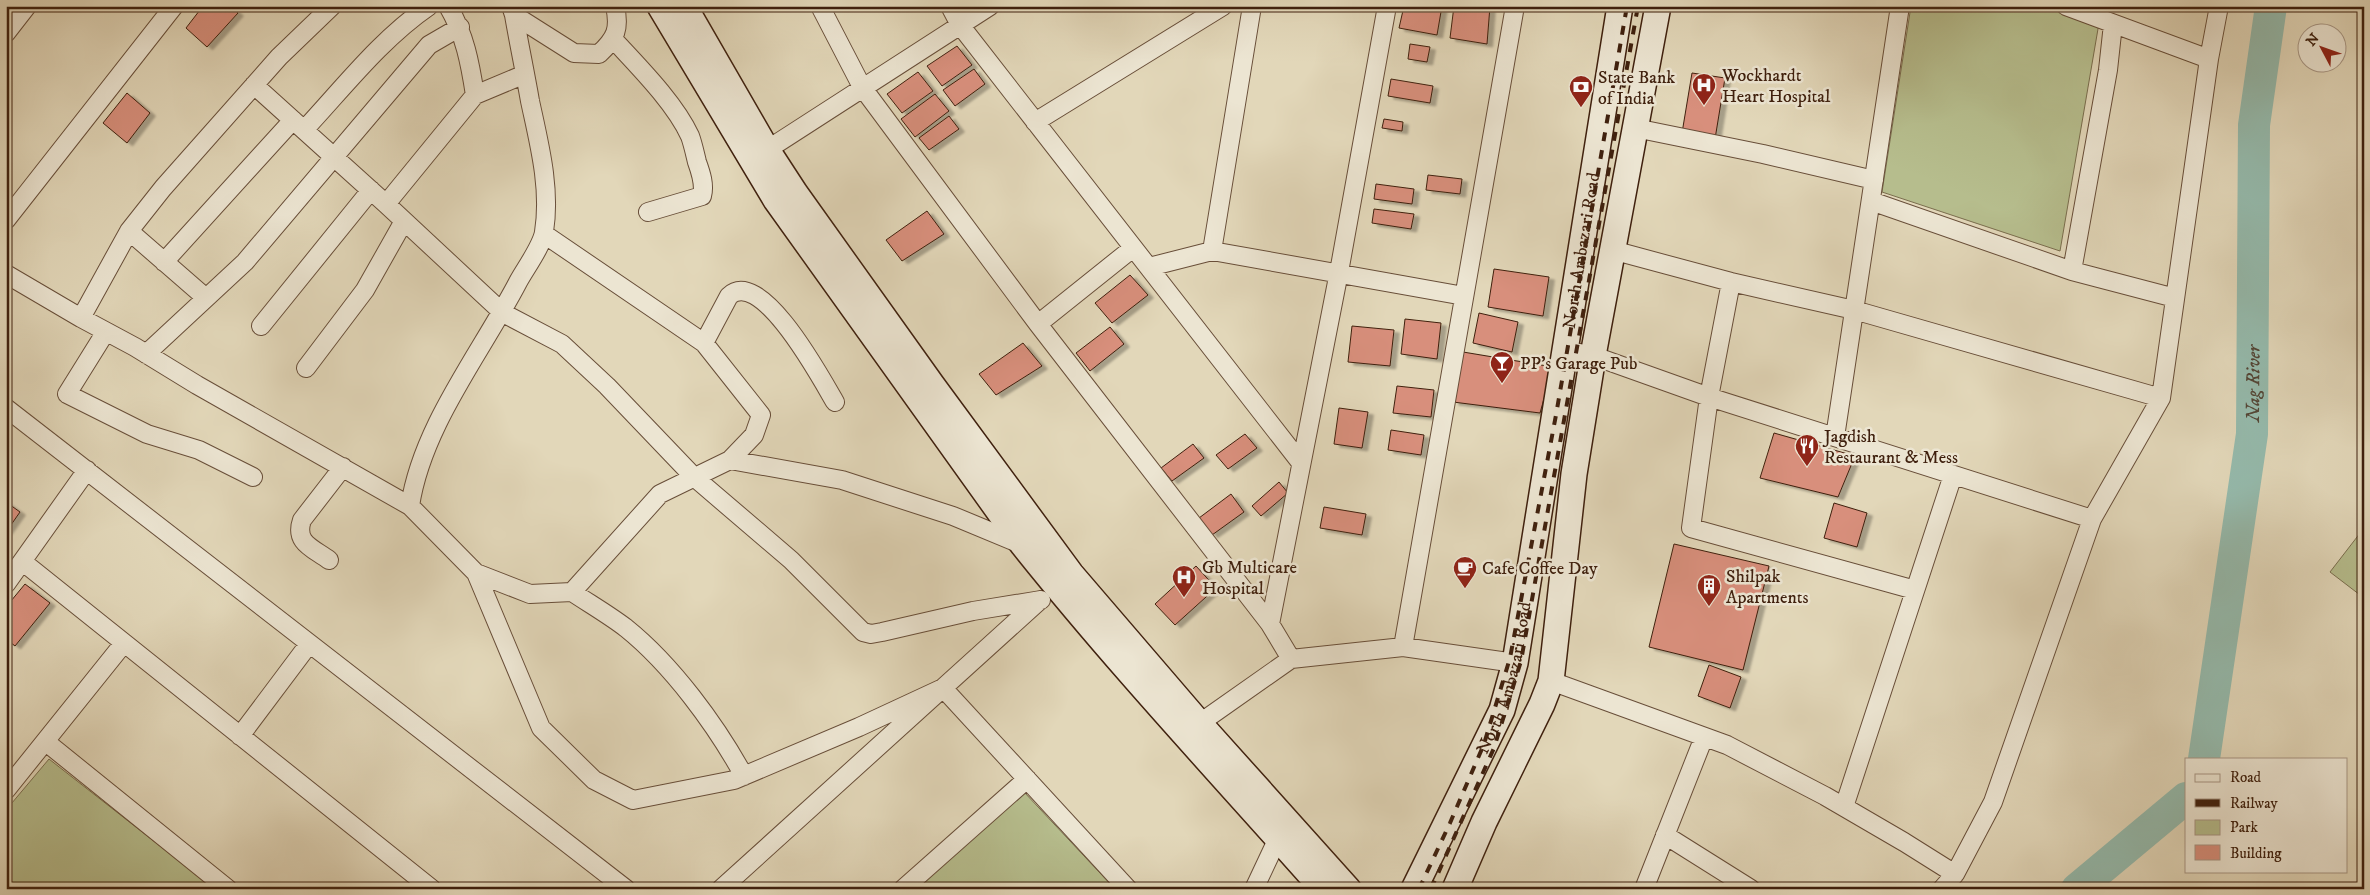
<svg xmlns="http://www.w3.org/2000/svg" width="2370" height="895" font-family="'IM FELL DW Pica',serif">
<defs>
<filter id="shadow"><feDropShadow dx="5.5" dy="3" stdDeviation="1" flood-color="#0004"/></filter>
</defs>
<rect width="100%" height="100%" fill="#e2d7b9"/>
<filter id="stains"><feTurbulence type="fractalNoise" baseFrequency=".004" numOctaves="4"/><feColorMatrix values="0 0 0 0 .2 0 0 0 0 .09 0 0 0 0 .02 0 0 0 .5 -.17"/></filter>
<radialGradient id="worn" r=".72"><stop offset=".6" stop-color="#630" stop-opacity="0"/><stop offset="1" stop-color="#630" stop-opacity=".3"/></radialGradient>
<!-- green -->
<path fill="#b6bd8d" stroke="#7a6e4e" d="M1911,6H2047L2099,23L2060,251L1882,192Z
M2364,528V598L2330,572Z
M49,759L215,889H6V810Z
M1024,792L1115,889H912Z"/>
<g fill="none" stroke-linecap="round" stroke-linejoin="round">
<!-- river -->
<g stroke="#95baac" stroke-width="32">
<path id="s1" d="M2204,759L2252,434L2254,125L2271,6"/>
<path d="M2077,889L2186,798"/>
</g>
</g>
<!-- building -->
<path fill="#d88f7c" stroke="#3f200e" filter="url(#shadow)" d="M203,6H230L238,13L207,47L186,28Z
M1404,6H1442L1437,35L1399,28Z
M1454,6H1490L1487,44L1450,38Z
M1410,44L1430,47L1427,62L1408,59Z
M957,46L972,65L942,86L927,66Z
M974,69L985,84L955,106L943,90Z
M918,72L933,91L902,113L887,94Z
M1692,73L1725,78L1715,139L1682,133Z
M1391,79L1433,86L1430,103L1388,96Z
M127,93L150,113L127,143L103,123Z
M935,94L949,111L915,137L901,119Z
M949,116L959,129L929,150L919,138Z
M1384,119L1403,122L1402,131L1382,128Z
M1428,175L1462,179L1460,194L1426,190Z
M1376,184L1414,189L1412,204L1374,199Z
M1374,209L1414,214L1411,229L1372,223Z
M927,211L944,234L902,261L886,240Z
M1494,269L1549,277L1543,316L1488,307Z
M1130,275L1148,295L1112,323L1095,303Z
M1479,313L1518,322L1512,352L1473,343Z
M1405,319L1441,323L1437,359L1401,354Z
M1352,326L1394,330L1390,366L1348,362Z
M1110,327L1124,344L1090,371L1076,353Z
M1023,343L1042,366L996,395L979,374Z
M1463,352L1553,367L1540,413L1453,402Z
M1397,386L1434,390L1431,417L1393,413Z
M1339,408L1368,412L1362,448L1334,444Z
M1391,430L1424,435L1421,455L1388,450Z
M1774,433L1855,456L1838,497L1760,478Z
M1245,434L1257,448L1228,469L1216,455Z
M1193,444L1204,458L1172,481L1161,468Z
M1279,482L1288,493L1261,516L1252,506Z
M1231,494L1244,512L1212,535L1199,518Z
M6,502L20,512L6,532Z
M1834,503L1867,513L1857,547L1824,538Z
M1324,507L1366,514L1362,535L1320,528Z
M1674,544L1769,566L1743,670L1649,647Z
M1196,566L1216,588L1175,625L1155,604Z
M25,584L50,603L15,646L6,639V607Z
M1709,665L1741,677L1730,708L1698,696Z"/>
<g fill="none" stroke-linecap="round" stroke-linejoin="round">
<!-- street casing -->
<g stroke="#684e39" stroke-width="20">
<path id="street" d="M820,6L862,87L1038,324L1270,624
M950,6L960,25L1301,463
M2066,6L2209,59L2219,6
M512,9L514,15L574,53L599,54C616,38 620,29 615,6
M514,15C519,44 525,72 530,101C539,143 551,188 544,232C542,246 525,269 518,282C481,353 422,426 410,506L476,573L541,728L594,780L633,800L734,780L859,727L943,688L1128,889
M2113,24L2108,70L2072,271L2175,298
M6,33L27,6
M614,40C638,66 675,103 690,136C693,144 695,154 697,162C701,173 705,185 702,196L648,212
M254,85L386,204L503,313L562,344L607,386L694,477L791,560L863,632L871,634L882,632L973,611L1041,600
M475,95L525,74
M1035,122L1223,6
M1635,128L1763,154L1874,180
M304,130C344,87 381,39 429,6
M759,155L990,6
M1871,201L2072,271
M386,204L475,95C470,63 465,35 448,6
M6,220L174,6
M129,231L206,298
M1612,250L1731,282L1854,310L2161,398L2092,519
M1212,251L1252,6
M164,262L293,120
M1149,267L1212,251L1464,296
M6,274L81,318L129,231L163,188L279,57L332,6
M1731,282L1709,397L1691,528L1915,590
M81,318L135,347L197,385L410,506
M1038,324L1133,248
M261,326L371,190
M105,333L67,394L147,434L199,450L253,477
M704,343L729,296C761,266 822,380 835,402
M146,354L245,262L429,45L460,27
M306,368L365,290L404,221
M2161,398L2209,59
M6,408L626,889
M1835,437L1900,6
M730,460L842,480L953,516L1023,545
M329,560C313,548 294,543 302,520L343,467
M23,562L432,889
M476,573L530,594L572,592L660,494L730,460L754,435L761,415L704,343L544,234
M6,584L87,470
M572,592C590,604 609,615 626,628C672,665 716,725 744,776
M1403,647L1515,6
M1291,659L1270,624L1339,272L1387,6
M1551,681L1727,745L1825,796L1904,842L1955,874L1993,802L2092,519L1709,397L1594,356L1565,350
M1190,730L1291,659L1403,647L1515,663
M240,736L309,644
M46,742L228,889
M6,790L124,643
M1844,807L1953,475
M1665,835L1751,889
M721,889L1040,600
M903,889L1027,779
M1254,889L1278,838
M1644,889L1704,737
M1942,889L1955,874"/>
</g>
<!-- secondary casing -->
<g stroke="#3f200e" stroke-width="28">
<g id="secondary">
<path d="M660,6L776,200L1023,545C1118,664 1222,775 1323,889"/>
<path d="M684,6L767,150L795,193L932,385L1071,574L1199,723L1348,889"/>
<path id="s2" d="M1414,889L1502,710L1515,663L1620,6"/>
<path d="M1455,889L1484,822L1542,704L1551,681L1574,474L1594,350L1658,6"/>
</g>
</g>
<!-- street -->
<use href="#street" stroke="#ece5d2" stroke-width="18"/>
<!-- secondary -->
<use href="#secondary" stroke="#ece5d2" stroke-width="25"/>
<!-- rail -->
<path stroke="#3f200e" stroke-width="4" stroke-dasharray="9 9" stroke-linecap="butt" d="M1419,889L1450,823L1484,744L1510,658L1556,415L1627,6
M1431,889L1494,748L1521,661L1638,6"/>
</g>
<!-- icons -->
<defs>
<g id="hospital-pin" transform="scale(1.25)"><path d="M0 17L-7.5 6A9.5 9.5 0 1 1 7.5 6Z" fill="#8f2418" stroke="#ece5d2"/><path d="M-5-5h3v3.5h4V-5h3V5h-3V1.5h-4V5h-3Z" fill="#fff"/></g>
<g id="bank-pin" transform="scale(1.25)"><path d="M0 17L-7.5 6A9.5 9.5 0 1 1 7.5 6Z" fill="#8f2418" stroke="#ece5d2"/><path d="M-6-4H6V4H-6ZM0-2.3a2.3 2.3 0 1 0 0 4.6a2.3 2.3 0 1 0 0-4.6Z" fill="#fff"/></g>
<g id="bar-pin" transform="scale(1.25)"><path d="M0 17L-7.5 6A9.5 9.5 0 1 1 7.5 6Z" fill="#8f2418" stroke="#ece5d2"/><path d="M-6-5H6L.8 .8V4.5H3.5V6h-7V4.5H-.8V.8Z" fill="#fff"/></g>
<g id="restaurant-pin" transform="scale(1.25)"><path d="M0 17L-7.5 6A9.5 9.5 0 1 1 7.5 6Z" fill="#8f2418" stroke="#ece5d2"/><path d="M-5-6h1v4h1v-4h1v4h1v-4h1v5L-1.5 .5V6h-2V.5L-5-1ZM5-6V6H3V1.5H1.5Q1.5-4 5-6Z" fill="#fff"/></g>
<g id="cafe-pin" transform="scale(1.25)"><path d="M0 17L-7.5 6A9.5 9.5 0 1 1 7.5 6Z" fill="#8f2418" stroke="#ece5d2"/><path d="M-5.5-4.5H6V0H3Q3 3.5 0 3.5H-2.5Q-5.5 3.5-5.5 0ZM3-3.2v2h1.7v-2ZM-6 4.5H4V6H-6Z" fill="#fff"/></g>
<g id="building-pin" transform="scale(1.25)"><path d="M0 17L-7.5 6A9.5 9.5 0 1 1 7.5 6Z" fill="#8f2418" stroke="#ece5d2"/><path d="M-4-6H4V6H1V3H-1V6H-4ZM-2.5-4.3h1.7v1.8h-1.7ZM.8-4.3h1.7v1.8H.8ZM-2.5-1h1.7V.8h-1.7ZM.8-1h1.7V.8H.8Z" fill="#fff"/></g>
</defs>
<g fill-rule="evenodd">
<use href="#hospital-pin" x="1704" y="85"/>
<use href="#bank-pin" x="1581" y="87"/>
<use href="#bar-pin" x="1502" y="363"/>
<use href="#restaurant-pin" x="1807" y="446"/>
<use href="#cafe-pin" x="1465" y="568"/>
<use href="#hospital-pin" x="1184" y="577"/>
<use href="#building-pin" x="1709" y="586"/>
</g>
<g text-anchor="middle" stroke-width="5" stroke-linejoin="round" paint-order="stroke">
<!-- poi labels -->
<g font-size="18" fill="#3f200e" stroke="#ece5d2" text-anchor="start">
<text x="1722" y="81">Wockhardt<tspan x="1722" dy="21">Heart Hospital</tspan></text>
<text x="1598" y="83">State Bank<tspan x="1598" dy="21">of India</tspan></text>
<text x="1520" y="369">PP's Garage Pub</text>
<text x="1824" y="442">Jagdish<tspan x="1824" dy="21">Restaurant &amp; Mess</tspan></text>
<text x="1202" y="573">Gb Multicare<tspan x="1202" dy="21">Hospital</tspan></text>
<text x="1482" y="574">Cafe Coffee Day</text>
<text x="1726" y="582">Shilpak<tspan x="1726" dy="21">Apartments</tspan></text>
</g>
<!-- street labels -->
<g font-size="18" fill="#3f200e" stroke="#ece5d2">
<text dy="6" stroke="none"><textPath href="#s2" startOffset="666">North Ambazari Road</textPath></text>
<text dy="6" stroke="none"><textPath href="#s2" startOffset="231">North Ambazari Road</textPath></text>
</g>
<!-- water labels -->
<g font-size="19" font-style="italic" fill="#544636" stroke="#ece5d2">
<text dy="7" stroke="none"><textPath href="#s1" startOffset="379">Nag River</textPath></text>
</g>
</g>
<!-- margin -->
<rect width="2370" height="895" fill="none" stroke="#e2d7b9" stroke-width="25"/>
<rect x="8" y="8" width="2355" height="880" fill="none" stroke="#3f200e" stroke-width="2.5"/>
<rect x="12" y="12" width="2345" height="870" fill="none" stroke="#3f200e"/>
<!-- legend -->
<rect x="2185" y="758" width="162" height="115" fill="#ece5d2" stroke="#a79684"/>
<rect x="2195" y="774" width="25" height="8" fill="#ece5d2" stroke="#a79684"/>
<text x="2230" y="782" font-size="15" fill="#3f200e">Road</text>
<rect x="2195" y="799" width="25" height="8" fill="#3f200e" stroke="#a79684"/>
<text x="2230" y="808" font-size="15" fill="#3f200e">Railway</text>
<rect x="2195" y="820" width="25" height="15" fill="#b6bd8d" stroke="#a79684"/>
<text x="2230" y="832" font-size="15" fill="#3f200e">Park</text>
<rect x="2195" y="845" width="25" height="15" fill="#d88f7c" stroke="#a79684"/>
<text x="2230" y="858" font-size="15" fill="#3f200e">Building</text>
<!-- north arrow -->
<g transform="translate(2322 48) rotate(311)"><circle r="24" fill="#ece5d2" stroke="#a79684"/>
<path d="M0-4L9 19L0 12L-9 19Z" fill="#8f2418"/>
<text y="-8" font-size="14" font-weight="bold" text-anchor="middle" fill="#3f200e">N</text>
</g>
<rect width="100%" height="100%" filter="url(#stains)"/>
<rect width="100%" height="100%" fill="url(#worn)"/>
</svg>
